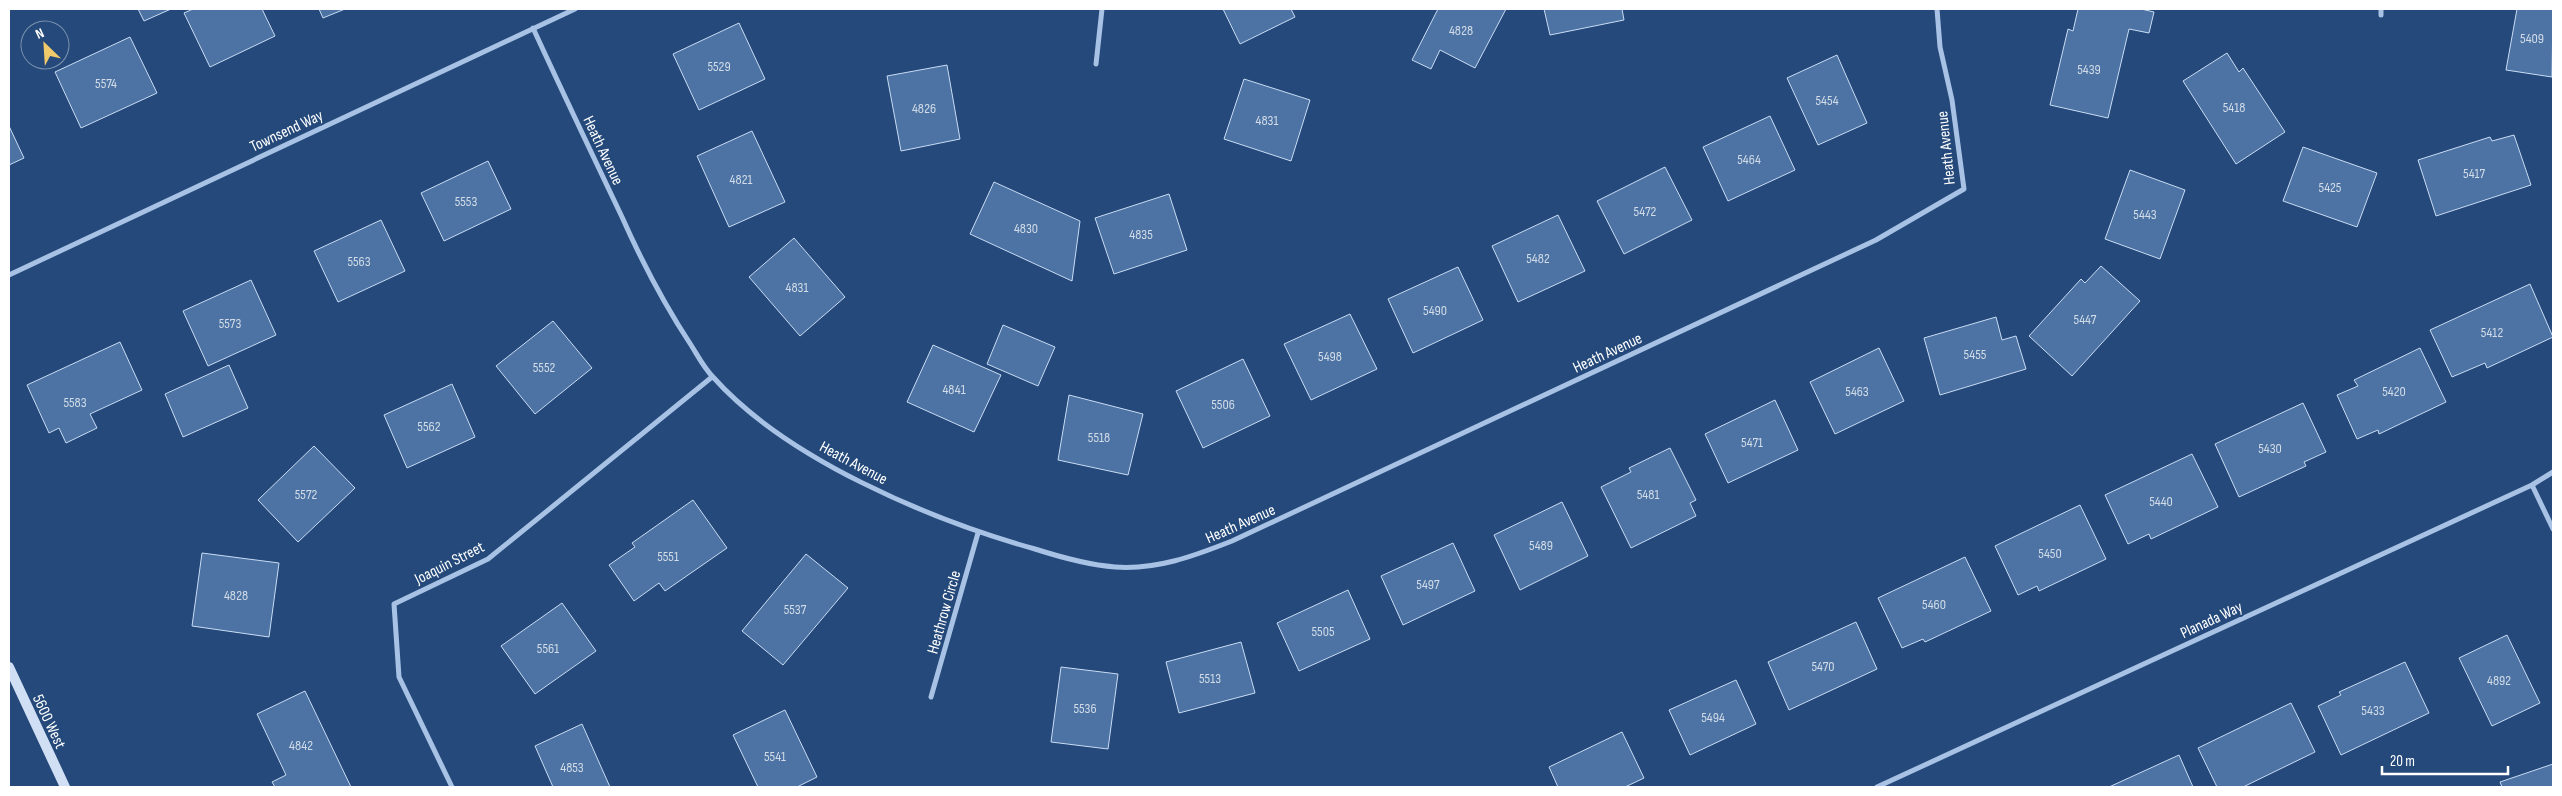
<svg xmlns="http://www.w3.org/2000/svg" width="2562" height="796" font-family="'Sofia Sans Condensed',sans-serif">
<rect width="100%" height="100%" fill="#24497a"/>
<!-- building -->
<path fill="#4c73a3" stroke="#c9dcf4" d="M138,9H171L144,21Z
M193,9H262L275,36L210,67L184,13Z
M319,9H345L323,18Z
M1223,9H1291L1295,17L1240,44Z
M1438,9H1506L1475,68L1440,50L1431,69L1412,60Z
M1544,9H1622L1624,20L1550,35Z
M2078,9H2141L2154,12L2149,33L2129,29L2108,118L2050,105L2068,29L2073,31Z
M2517,9H2553L2552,77L2506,70Z
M739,23L765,79L699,110L673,54Z
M130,37L157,93L81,128L55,72Z
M2227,53L2239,72L2243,68L2285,132L2236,164L2183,81Z
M1837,55L1867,123L1818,145L1787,78Z
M947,65L960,139L901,151L887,76Z
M1244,79L1310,100L1291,161L1224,139Z
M1770,116L1795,170L1728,201L1703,147Z
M9,126L24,158L9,165Z
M752,131L785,202L729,227L697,156Z
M2514,135L2531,185L2436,216L2418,160L2490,137L2492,141Z
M2303,147L2377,173L2357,227L2283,201Z
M488,161L511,209L444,241L421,193Z
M1665,167L1692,220L1624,254L1597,201Z
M2130,170L2185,190L2160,259L2105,239Z
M994,182L1080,221L1072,281L970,234Z
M1169,194L1187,250L1114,274L1095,218Z
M1558,215L1585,271L1518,302L1492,246Z
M381,220L405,271L338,302L314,251Z
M794,238L845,297L800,336L749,277Z
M2101,266L2140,301L2072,376L2029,336L2081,279L2085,283Z
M1458,267L1483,320L1413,353L1388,299Z
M251,280L276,335L208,366L183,311Z
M2530,284L2553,337L2487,368L2485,363L2452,377L2430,330Z
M1350,314L1377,369L1311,400L1284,344Z
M1996,317L2002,340L2016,336L2026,369L1940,395L1924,338Z
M553,321L592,368L535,414L496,366Z
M1003,325L1055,347L1038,386L987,364Z
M120,342L142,390L90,414L97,428L66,443L59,428L49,433L27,385Z
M933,345L1001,375L974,432L907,402Z
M1879,348L1904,401L1835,434L1810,382Z
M2420,348L2446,402L2379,434L2378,430L2357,439L2337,395L2358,386L2354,380Z
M1243,359L1270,416L1203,448L1176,391Z
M229,365L248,408L183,437L165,394Z
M452,384L475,437L407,468L384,415Z
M1069,395L1143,414L1128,475L1058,460Z
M1775,400L1798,450L1728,483L1705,434Z
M2303,403L2326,452L2304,462L2306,466L2239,497L2215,444Z
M314,446L355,488L298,542L258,500Z
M1670,448L1696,500L1690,503L1696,516L1631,548L1601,487L1631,472L1629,468Z
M2192,454L2218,507L2151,539L2149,534L2128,544L2105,495Z
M693,500L727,548L665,591L659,583L634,601L609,565L635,547L632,543Z
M1562,502L1588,556L1520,590L1494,535Z
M2080,505L2106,559L2039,591L2037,586L2018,595L1995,546Z
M1453,543L1475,591L1403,625L1381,576Z
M202,553L279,563L269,637L192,626Z
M806,554L848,588L783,665L742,631Z
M1965,557L1991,611L1925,642L1923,639L1902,648L1878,598Z
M1348,590L1370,639L1299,671L1277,623Z
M562,603L596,651L535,694L501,646Z
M1856,622L1877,669L1789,710L1768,662Z
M2507,635L2540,703L2492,726L2459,658Z
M1241,642L1255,693L1179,713L1166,662Z
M2405,662L2429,713L2341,755L2318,706L2341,695L2339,692Z
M1061,667L1118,674L1108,749L1051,742Z
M1736,680L1756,724L1690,755L1669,710Z
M305,691L351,787H275L272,782L286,775L257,714Z
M2291,703L2315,752L2243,787H2217L2198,748Z
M785,710L817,777L797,787H758L733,735Z
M582,724L610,787H553L535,746Z
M1622,732L1644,778L1625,787H1558L1549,767Z
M2179,755L2193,787H2109Z
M2553,764V787H2502L2500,782Z"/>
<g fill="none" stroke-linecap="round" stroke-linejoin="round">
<!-- minor -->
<path stroke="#a7c2e4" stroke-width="5" d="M2381,15V9
M533,28C562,91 592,154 622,217C642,262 664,304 691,345C698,356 704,368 713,377C786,459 931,520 1035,549C1060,557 1089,565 1115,567C1157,570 1194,556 1232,541L1876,240L1964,189L1952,100L1940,47L1937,9
M1096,64L1102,9
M9,275L575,9
M2532,485L2553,529
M931,697L978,533
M452,787L399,677L394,604L488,559L712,377
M1877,787L2532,485L2553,472"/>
<!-- secondary -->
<path stroke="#d0dff4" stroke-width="10" d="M9,667L65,787"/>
</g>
<g text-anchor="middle" stroke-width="4" stroke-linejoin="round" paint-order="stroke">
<!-- number labels -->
<g font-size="14" fill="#d2dce8">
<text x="1461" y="35">4828</text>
<text x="2532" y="43">5409</text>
<text x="719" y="71">5529</text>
<text x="2089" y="74">5439</text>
<text x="106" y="88">5574</text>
<text x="1827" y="105">5454</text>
<text x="2234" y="112">5418</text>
<text x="924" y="113">4826</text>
<text x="1267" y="125">4831</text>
<text x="1749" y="164">5464</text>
<text x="2474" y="178">5417</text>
<text x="741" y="184">4821</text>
<text x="2330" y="192">5425</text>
<text x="466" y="206">5553</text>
<text x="1645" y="216">5472</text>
<text x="2145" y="219">5443</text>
<text x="1026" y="233">4830</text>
<text x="1141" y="239">4835</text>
<text x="1538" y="263">5482</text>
<text x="359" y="266">5563</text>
<text x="797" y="292">4831</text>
<text x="1435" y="315">5490</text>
<text x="2085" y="324">5447</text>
<text x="230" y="328">5573</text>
<text x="2492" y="337">5412</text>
<text x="1975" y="359">5455</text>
<text x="1330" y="361">5498</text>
<text x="544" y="372">5552</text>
<text x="954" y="394">4841</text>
<text x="1857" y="396">5463</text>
<text x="2394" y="396">5420</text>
<text x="75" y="407">5583</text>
<text x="1223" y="409">5506</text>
<text x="429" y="431">5562</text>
<text x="1099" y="442">5518</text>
<text x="1752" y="447">5471</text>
<text x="2270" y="453">5430</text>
<text x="306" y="499">5572</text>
<text x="1648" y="499">5481</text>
<text x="2161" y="506">5440</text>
<text x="1541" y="550">5489</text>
<text x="2050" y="558">5450</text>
<text x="668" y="561">5551</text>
<text x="1428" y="589">5497</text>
<text x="236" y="600">4828</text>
<text x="1934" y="609">5460</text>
<text x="795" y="614">5537</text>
<text x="1323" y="636">5505</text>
<text x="548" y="653">5561</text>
<text x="1823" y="671">5470</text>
<text x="1210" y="683">5513</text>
<text x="2499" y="685">4892</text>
<text x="1085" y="713">5536</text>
<text x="2373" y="715">5433</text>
<text x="1713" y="722">5494</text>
<text x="301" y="750">4842</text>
<text x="775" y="761">5541</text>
<text x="572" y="772">4853</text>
</g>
<!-- street labels -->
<g font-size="16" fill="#fff" stroke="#24497a">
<text transform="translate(286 130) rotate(-25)" y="6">Townsend Way</text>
<text transform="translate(1945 148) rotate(-96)" y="6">Heath Avenue</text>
<text transform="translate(604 150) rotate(65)" y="6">Heath Avenue</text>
<text transform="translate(1607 352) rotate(-25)" y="6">Heath Avenue</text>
<text transform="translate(854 462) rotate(28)" y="6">Heath Avenue</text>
<text transform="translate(1240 523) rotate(-24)" y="6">Heath Avenue</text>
<text transform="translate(449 562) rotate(-27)" y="6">Joaquin Street</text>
<text transform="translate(943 612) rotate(-74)" y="6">Heathrow Circle</text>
<text transform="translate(2211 619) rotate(-25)" y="6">Planada Way</text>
<text transform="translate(50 721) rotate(65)" y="6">5600 West</text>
</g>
</g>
<!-- border -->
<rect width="2562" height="796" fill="none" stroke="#ffffff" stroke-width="20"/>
<!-- north arrow -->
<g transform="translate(45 45) rotate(335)"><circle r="24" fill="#24497a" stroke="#7c92af"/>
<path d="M0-4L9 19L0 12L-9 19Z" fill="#efc96a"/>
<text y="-8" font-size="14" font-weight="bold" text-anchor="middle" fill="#ffffff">N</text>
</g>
<!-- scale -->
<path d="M2382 766v8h126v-8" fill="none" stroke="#ffffff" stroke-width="2.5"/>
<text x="2390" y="766" font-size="15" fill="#ffffff" stroke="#24497a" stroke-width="4" paint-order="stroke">20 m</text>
</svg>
